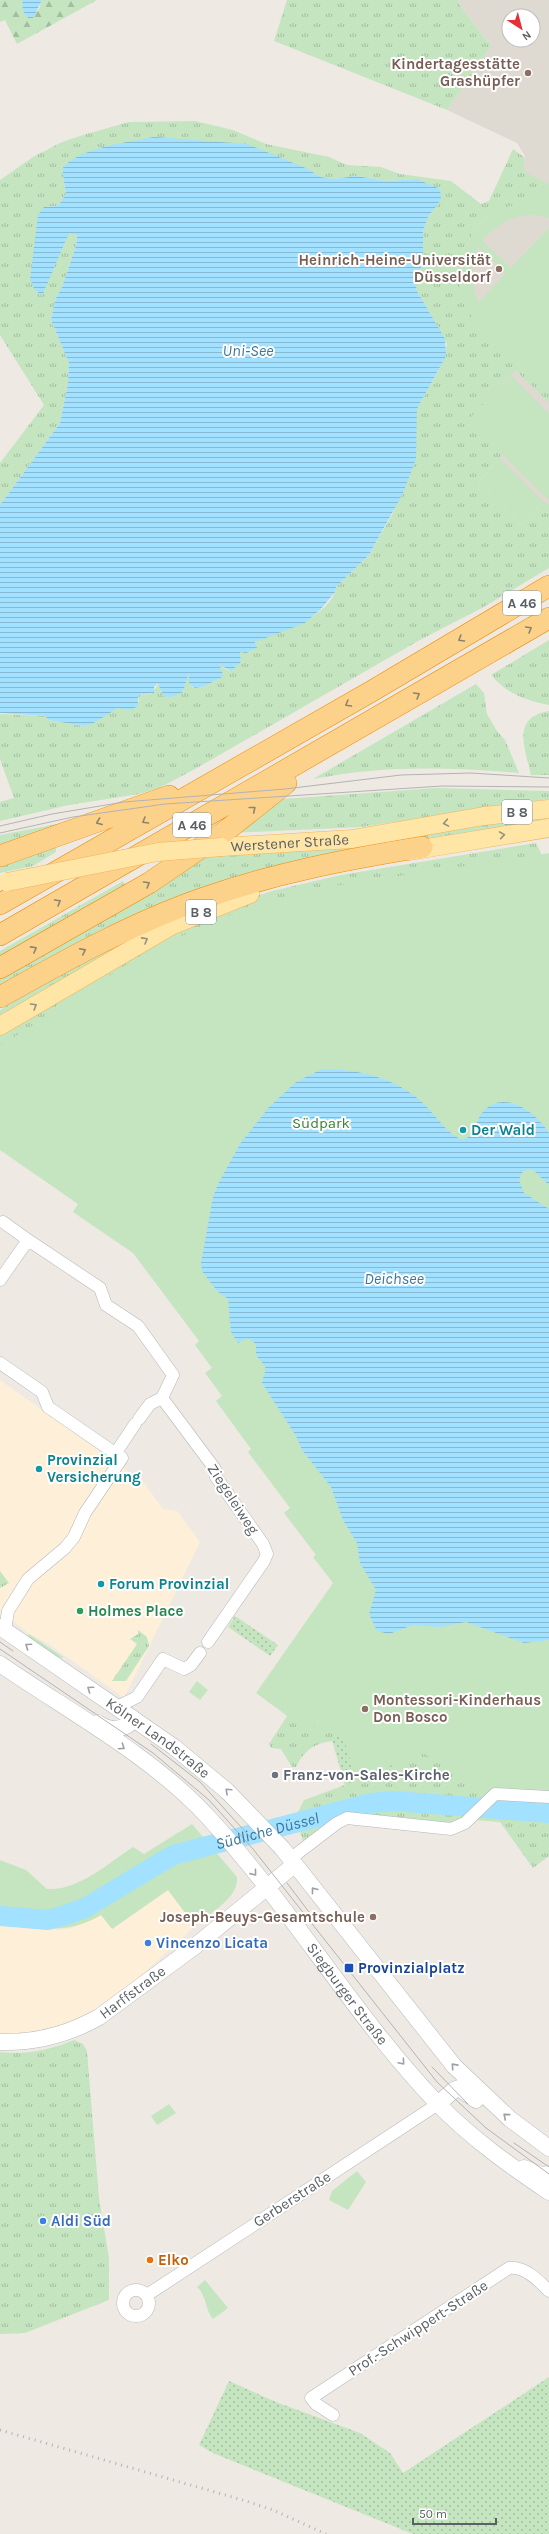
<svg xmlns="http://www.w3.org/2000/svg" width="549" height="2534" font-family="Karla,sans-serif">
<defs>
<pattern id="grass-tufts" width="24" height="20" patternUnits="userSpaceOnUse"><rect width="24" height="20" fill="#c4e5bf"/><path d="M3 7l-1-3M5 7V3M7 7l1-3M15 17l-1-3M17 17v-4M19 17l1-3" fill="none" stroke="#a2bd9f"/></pattern>
<pattern id="forest-firs" width="22" height="20" patternUnits="userSpaceOnUse"><rect width="22" height="20" fill="#c4e5bf"/><path d="M5 1l3.5 6h-7zM16 11l3.5 6h-7z" fill="#a2bd9f"/></pattern>
<pattern id="garden-dots" width="8" height="8" patternUnits="userSpaceOnUse"><rect width="8" height="8" fill="#c4e5bf"/><path d="M2 2h.1M6 6h.1" fill="none" stroke="#a2bd9f" stroke-width="1.8" stroke-linecap="round"/></pattern>
<pattern id="water-rules" width="6" height="5" patternUnits="userSpaceOnUse"><rect width="6" height="5" fill="#a2e1ff"/><path d="M0 2.5h6" fill="none" stroke="#87bad2"/></pattern>
</defs>
<rect width="100%" height="100%" fill="#eeeae3"/>
<!-- commercial -->
<path fill="#fef0d8" d="M0,1380L144,1483L163,1509L177,1511L200,1542L124,1698L49,1644L29,1634L5,1614L0,1613Z
M168,1890L195,1926L120,1995L72,2025L0,2038V1920L58,1930L72,1928L101,1915L113,1929Z"/>
<!-- education -->
<path fill="#ded9d1" fill-rule="evenodd" d="M459,0H549V513L461,423L467,324L448,275L522,167L525,156L517,143L447,110L491,46L458,3ZM509,16H533V40H509Z"/>
<!-- grass -->
<path fill="url(#grass-tufts)" d="M287,0H459L458,3L491,46L447,110L274,41Z
M195,121L233,130L266,144L329,157L347,165L381,167L400,174L451,181L481,204L489,201L513,149L524,157V170L527,173L547,183L528,202L499,209L478,225L463,250L458,278L462,297L474,321L549,394V402L515,370L468,421L501,453L500,459L478,482L522,525L544,502L549,504V568L482,608L418,641L195,769L159,788L139,794L69,805L0,821V802L14,798L0,759V714L46,716L49,720L83,726L118,708L139,702L138,695L151,694L159,683L161,692H183L189,673V684L194,688L205,686L222,677L218,664L229,671L241,662L240,652L255,645L256,641C279,631 332,617 336,587L369,555L393,513L415,424L417,409L439,369L447,344L417,291L415,282L423,263V232L428,217L441,200L417,179L386,181L356,176L334,179L319,177L308,169H62L66,194L58,206L44,207L69,232L77,235L76,246L62,287L55,300L51,320L69,363L68,383L60,423L0,505V463L44,405L0,335V180L33,157L62,142L83,135L129,122Z
M549,640V705C525,700 507,694 491,675Z
M476,684L484,693L487,714L497,731L505,740L519,773C450,767 382,765 313,779Z
M549,711V775H531C525,749 511,717 549,711Z
M436,788L549,791V799L361,827L231,833L269,800Z
M549,816V822L163,903L105,928L0,986V975L203,855L453,829Z
M72,821L0,850V835Z
M536,843L541,853L543,865L0,1072V1031L87,979L234,903L272,891L341,875Z
M56,847V852L33,866L0,873V860Z
M123,881L128,890L0,962V951Z
M132,939L0,1019V1010C43,983 86,959 132,939Z
M0,1571L9,1583L0,1588Z
M138,1630L147,1637L149,1646L126,1681H112L137,1644L130,1639L138,1634Z
M29,1634L63,1657L62,1658L49,1654L26,1639Z
M287,1716H377L507,1779L462,1824L356,1818L305,1846L295,1818L304,1800L345,1785V1742C323,1739 306,1746 296,1767H292L281,1749L271,1748L269,1744Z
M496,1797L549,1799V1856L533,1868L500,1822L474,1820Z
M74,2040L83,2044L87,2051L99,2198L109,2258V2300L25,2333L0,2334V2052C26,2055 50,2050 74,2040Z"/>
<!-- forest -->
<path fill="url(#forest-firs)" d="M0,0H22V4L38,11L42,0H97L17,44L5,20L0,22Z"/>
<!-- park -->
<path fill="#c4e5bf" fill-rule="evenodd" d="M547,183L549,185V218C524,208 498,222 482,241L511,268L549,228V394L474,321L463,302L458,278L463,250L478,225L499,209L528,202ZM478,247L506,273L478,303L471,275Z
M511,376L549,414V500L467,421Z
M500,459L544,502L522,525L478,482Z
M549,853V1812L487,1805L479,1788L420,1751L388,1767L355,1774L343,1736L290,1718L256,1693L333,1583L313,1557L316,1555L284,1513L290,1508L248,1452L251,1449L216,1401L222,1396L205,1373L212,1368L195,1345L199,1341L133,1253L73,1212L78,1204L0,1150V1046L148,951L245,908L308,890Z
M197,1681L208,1690L200,1700L189,1692Z
M192,1824L237,1877C239,1898 210,1913 195,1926L168,1890L112,1929L101,1915C66,1936 38,1928 0,1920V1860L26,1870L47,1889C78,1891 109,1863 133,1847L144,1854Z
M169,2104L176,2113L157,2125L151,2116Z
M357,2171L366,2182L348,2210L329,2200L332,2191Z
M205,2280L228,2308L213,2319C205,2310 207,2296 197,2287Z"/>
<!-- garden -->
<path fill="url(#garden-dots)" d="M235,1616L278,1645L270,1656L228,1627Z
M343,1736L357,1782L345,1785L331,1737Z
M549,2377V2534H413L215,2454L199,2445L229,2381L276,2402L360,2433L390,2453L403,2473Z"/>
<!-- water -->
<path fill="url(#water-rules)" d="M22,0H42L33,18H28L23,11Z
M154,137L247,144L308,169L320,177L334,179L356,176L386,181L417,179L440,189L441,200L428,217L423,232V263L415,282L417,291L445,339L446,356L417,409L416,459L403,493L369,555L336,587L335,592L321,609L305,623L255,642L257,648L246,653L240,652L241,662L231,671L218,664L223,674L222,677L205,686L195,688L189,684V673L183,692L171,697L163,696L158,683L154,687V693L138,695V706L131,710L118,708L92,724L83,726L49,720L45,716L0,713V505L60,423L68,383L69,363L51,320L55,300L62,287L76,246L77,235L69,233L42,296L34,289L30,279L38,215L44,207L58,206L66,194L62,169C77,148 128,142 154,137Z
M322,1069C359,1069 396,1078 423,1103C432,1111 452,1140 463,1139C476,1137 475,1121 482,1113C503,1087 536,1112 549,1133V1185L532,1169L523,1171L519,1180L524,1193L549,1209V1640L524,1643L466,1622L439,1627L413,1625L389,1634L377,1631L369,1614L376,1590L360,1563L357,1543L343,1520L331,1487L302,1450L296,1436L262,1383C267,1363 268,1371 256,1355V1344L248,1338L238,1343L231,1332L228,1299L217,1291L202,1271L201,1263L213,1197L218,1184L240,1144L269,1107L296,1082Z"/>
<g fill="none" stroke-linecap="round" stroke-linejoin="round">
<!-- river -->
<path stroke="#a2e1ff" stroke-width="20" id="s1" d="M0,1916L48,1920L65,1915L85,1908L173,1855L371,1803L394,1801L549,1813"/>
<!-- street casing -->
<g stroke="#b3b7ba" stroke-width="13">
<path id="street" d="M3,1222L28,1240
M0,1280L28,1240L100,1288L106,1305L138,1326L173,1375L162,1398L215,1469L216,1477L263,1544L267,1554L264,1561L208,1642
M0,1363L42,1392L48,1407L122,1458L85,1513L74,1537L65,1548L28,1579L8,1611L5,1630
M139,1419L150,1404L162,1398
M115,1454L135,1424
M117,1707L137,1697L163,1659L184,1669L191,1665L200,1653
M290,1859L337,1823L347,1818L451,1829L465,1823L495,1794L549,1797
M123 2303a13 13 0 1 1 26 0a13 13 0 1 1-26 0Z
M147,2295L438,2104
M333,2415L316,2404L311,2398L509,2268C525,2266 539,2281 549,2291"/>
</g>
<!-- secondary casing -->
<g stroke="#b4b9bd" stroke-width="17">
<g id="secondary">
<path id="s2" d="M0,1627L174,1747L227,1791L282,1848L454,2066L510,2119L549,2148"/>
<path id="s3" d="M0,1664C68,1711 152,1756 208,1817C291,1907 353,2015 437,2103C471,2138 509,2165 549,2192"/>
<path d="M98,1723C108,1730 117,1731 128,1725L131,1717"/>
<path id="s4" d="M0,2042C35,2043 69,2034 99,2017L194,1947L294,1865"/>
<path d="M438,2104L454,2090L459,2088L476,2100"/>
<path d="M524,2168L541,2175L549,2174"/>
</g>
</g>
<!-- primary casing -->
<g stroke="#f1b459" stroke-width="19">
<g id="primary">
<path id="s5" d="M221,847L352,839L484,816L549,809"/>
<path d="M410,851L549,828"/>
<path d="M0,1026L171,926L250,894"/>
</g>
</g>
<!-- highway casing -->
<g stroke="#ef8901" stroke-width="22">
<path id="highway" d="M0,856L169,796
M0,904L372,691L549,586
M0,935L549,618
M0,968L149,883L227,830L286,783
M0,997C66,960 132,923 204,898C275,873 348,859 422,847"/>
</g>
<!-- street -->
<use href="#street" stroke="#fff" stroke-width="12"/>
<!-- secondary -->
<use href="#secondary" stroke="#fff" stroke-width="16"/>
<!-- primary -->
<use href="#primary" stroke="#ffe6a7" stroke-width="18"/>
<!-- highway -->
<use href="#highway" stroke="#fcd28b" stroke-width="21"/>
<!-- tram -->
<path stroke="#b2b3b4" stroke-width="1" d="M0,826L52,814L124,802L285,789L401,775L471,773L549,778
M0,833L73,817L165,804L442,786L549,787
M0,1642L13,1651
M0,1649L153,1753L209,1800L253,1849L437,2082L486,2128L549,2174
M151,1744L200,1782L251,1838
M287,1883L309,1912
M432,2067L468,2104
M514,2143L549,2167"/>
<!-- rail -->
<path stroke="#b2b3b4" stroke-width="3" stroke-dasharray="1 5" stroke-linecap="butt" d="M0,2430L246,2501L273,2510L326,2534"/>
<!-- primary-bridge casing -->
<g stroke="#f1b459" stroke-width="19" stroke-linecap="butt">
<path id="primary-bridge" d="M7,882L158,852L221,847"/>
</g>
<!-- primary-bridge -->
<use href="#primary-bridge" stroke="#ffe6a7" stroke-width="18"/>
</g>
<!-- one-way arrows -->
<defs><path id="oneway-chevron" d="M-2-3.5L2.5 0L-2 3.5" fill="none" stroke-width="1.6" stroke-linecap="round" stroke-linejoin="round"/></defs>
<g stroke="#8b8270">
<use href="#oneway-chevron" transform="translate(529 629) rotate(-30)"/>
<use href="#oneway-chevron" transform="translate(461 639) rotate(149)"/>
<use href="#oneway-chevron" transform="translate(417 695) rotate(-30)"/>
<use href="#oneway-chevron" transform="translate(348 704) rotate(150)"/>
<use href="#oneway-chevron" transform="translate(253 809) rotate(-39)"/>
<use href="#oneway-chevron" transform="translate(145 821) rotate(150)"/>
<use href="#oneway-chevron" transform="translate(99 822) rotate(159)"/>
<use href="#oneway-chevron" transform="translate(147 884) rotate(-31)"/>
<use href="#oneway-chevron" transform="translate(58 902) rotate(-30)"/>
<use href="#oneway-chevron" transform="translate(34 949) rotate(-29)"/>
<use href="#oneway-chevron" transform="translate(83 951) rotate(-26)"/>
</g>
<g stroke="#948f7b">
<use href="#oneway-chevron" transform="translate(446 823) rotate(170)"/>
<use href="#oneway-chevron" transform="translate(502 835) rotate(-9)"/>
<use href="#oneway-chevron" transform="translate(145 940) rotate(-29)"/>
<use href="#oneway-chevron" transform="translate(34 1006) rotate(-31)"/>
</g>
<g stroke="#9da0a2">
<use href="#oneway-chevron" transform="translate(28 1646) rotate(-145)"/>
<use href="#oneway-chevron" transform="translate(90 1689) rotate(-145)"/>
<use href="#oneway-chevron" transform="translate(122 1747) rotate(34)"/>
<use href="#oneway-chevron" transform="translate(228 1791) rotate(-137)"/>
<use href="#oneway-chevron" transform="translate(254 1873) rotate(51)"/>
<use href="#oneway-chevron" transform="translate(314 1890) rotate(-128)"/>
<use href="#oneway-chevron" transform="translate(402 2062) rotate(50)"/>
<use href="#oneway-chevron" transform="translate(454 2066) rotate(-132)"/>
<use href="#oneway-chevron" transform="translate(506 2116) rotate(-140)"/>
</g>
<!-- markers -->
<g fill="#8d6e63" stroke="#fff" stroke-width="1.5">
<circle cx="528" cy="73" r="4"/>
<circle cx="499" cy="269" r="4"/>
<circle cx="365" cy="1709" r="4"/>
<circle cx="373" cy="1917" r="4"/>
</g>
<g fill="#0f9aa8" stroke="#fff" stroke-width="1.5">
<circle cx="463" cy="1130" r="4"/>
<circle cx="39" cy="1469" r="4"/>
<circle cx="101" cy="1584" r="4"/>
</g>
<circle fill="#2e9e5b" stroke="#fff" stroke-width="1.5" cx="80" cy="1611" r="4"/>
<circle fill="#6b7280" stroke="#fff" stroke-width="1.5" cx="275" cy="1775" r="4"/>
<g fill="#3f7fe0" stroke="#fff" stroke-width="1.5">
<circle cx="148" cy="1943" r="4"/>
<circle cx="43" cy="2221" r="4"/>
</g>
<rect fill="#1a4fb4" stroke="#fff" stroke-width="1.5" x="344" y="1963" width="10" height="10" rx="2"/>
<circle fill="#e8710a" stroke="#fff" stroke-width="1.5" cx="150" cy="2260" r="4"/>
<g text-anchor="middle" stroke-width="4" stroke-linejoin="round" paint-order="stroke">
<!-- shield labels -->
<g fill="#fff" stroke="#8c9092" stroke-width="1">
<rect x="503" y="591" width="38" height="24" rx="3"/>
<rect x="502" y="800" width="30" height="24" rx="3"/>
<rect x="173" y="813" width="38" height="24" rx="3"/>
<rect x="186" y="900" width="30" height="24" rx="3"/>
</g>
<g font-size="14" font-weight="bold" fill="#5b6064">
<text x="522" y="608">A 46</text>
<text x="517" y="817">B 8</text>
<text x="192" y="830">A 46</text>
<text x="201" y="917">B 8</text>
</g>
<!-- education labels -->
<g font-size="15" font-weight="bold" fill="#785e54" stroke="#fff" text-anchor="end">
<text x="520" y="69">Kindertagesstätte<tspan x="520" dy="17">Grashüpfer</tspan></text>
<text x="491" y="265">Heinrich-Heine-Universität<tspan x="491" dy="17">Düsseldorf</tspan></text>
<text x="373" y="1705" text-anchor="start">Montessori-Kinderhaus<tspan x="373" dy="17">Don Bosco</tspan></text>
<text x="365" y="1922">Joseph-Beuys-Gesamtschule</text>
</g>
<!-- street labels -->
<g font-size="15" fill="#5b6064" stroke="#fff">
<text dy="5" stroke="none"><textPath href="#s5" startOffset="69">Werstener Straße</textPath></text>
<text transform="translate(233 1499) rotate(57)" y="5">Ziegeleiweg</text>
<text dy="5" stroke="none"><textPath href="#s2" startOffset="193">Kölner Landstraße</textPath></text>
<text dy="5" stroke="none"><textPath href="#s4" startOffset="145">Harffstraße</textPath></text>
<text dy="5" stroke="none"><textPath href="#s3" startOffset="484">Siegburger Straße</textPath></text>
<text transform="translate(292 2199) rotate(-33)" y="5">Gerberstraße</text>
<text transform="translate(418 2328) rotate(-33)" y="5">Prof.-Schwippert-Straße</text>
</g>
<!-- park labels -->
<g font-size="15" fill="#3a8234" stroke="#fff">
<text x="321" y="1128">Südpark</text>
</g>
<!-- culture labels -->
<g font-size="15" font-weight="bold" fill="#0d838f" stroke="#fff" text-anchor="start">
<text x="471" y="1135">Der Wald</text>
<text x="47" y="1465">Provinzial<tspan x="47" dy="17">Versicherung</tspan></text>
<text x="109" y="1589">Forum Provinzial</text>
</g>
<!-- leisure labels -->
<g font-size="15" font-weight="bold" fill="#27864d" stroke="#fff" text-anchor="start">
<text x="88" y="1616">Holmes Place</text>
</g>
<!-- worship labels -->
<g font-size="15" font-weight="bold" fill="#5b616d" stroke="#fff" text-anchor="start">
<text x="283" y="1780">Franz-von-Sales-Kirche</text>
</g>
<!-- shop labels -->
<g font-size="15" font-weight="bold" fill="#366cbe" stroke="#fff" text-anchor="start">
<text x="156" y="1948">Vincenzo Licata</text>
<text x="51" y="2226">Aldi Süd</text>
</g>
<!-- transit labels -->
<g font-size="15" font-weight="bold" fill="#164399" stroke="#fff" text-anchor="start">
<text x="358" y="1973">Provinzialplatz</text>
</g>
<!-- food labels -->
<g font-size="15" font-weight="bold" fill="#c56008" stroke="#fff" text-anchor="start">
<text x="158" y="2265">Elko</text>
</g>
<!-- water labels -->
<g font-size="16" font-style="italic" fill="#3a779f" stroke="#fff">
<text x="248" y="356">Uni-See</text>
<text x="394" y="1284">Deichsee</text>
<text dy="6" stroke="none"><textPath href="#s1" startOffset="287">Südliche Düssel</textPath></text>
</g>
</g>
<!-- north arrow -->
<g transform="translate(521 28) rotate(144)"><circle r="19" fill="#ffffff" stroke="#bdbfc1"/>
<path d="M0-3L7 15L0 10L-7 15Z" fill="#e82e36"/>
<text y="-6" font-size="11" font-weight="bold" text-anchor="middle" fill="#5b6064">N</text>
</g>
<!-- scale -->
<path d="M413 2518v6h83v-6" fill="none" stroke="#5b6064" stroke-width="2"/>
<text x="419" y="2518" font-size="12" fill="#5b6064" stroke="#ffffff" stroke-width="3" paint-order="stroke">50 m</text>
</svg>
